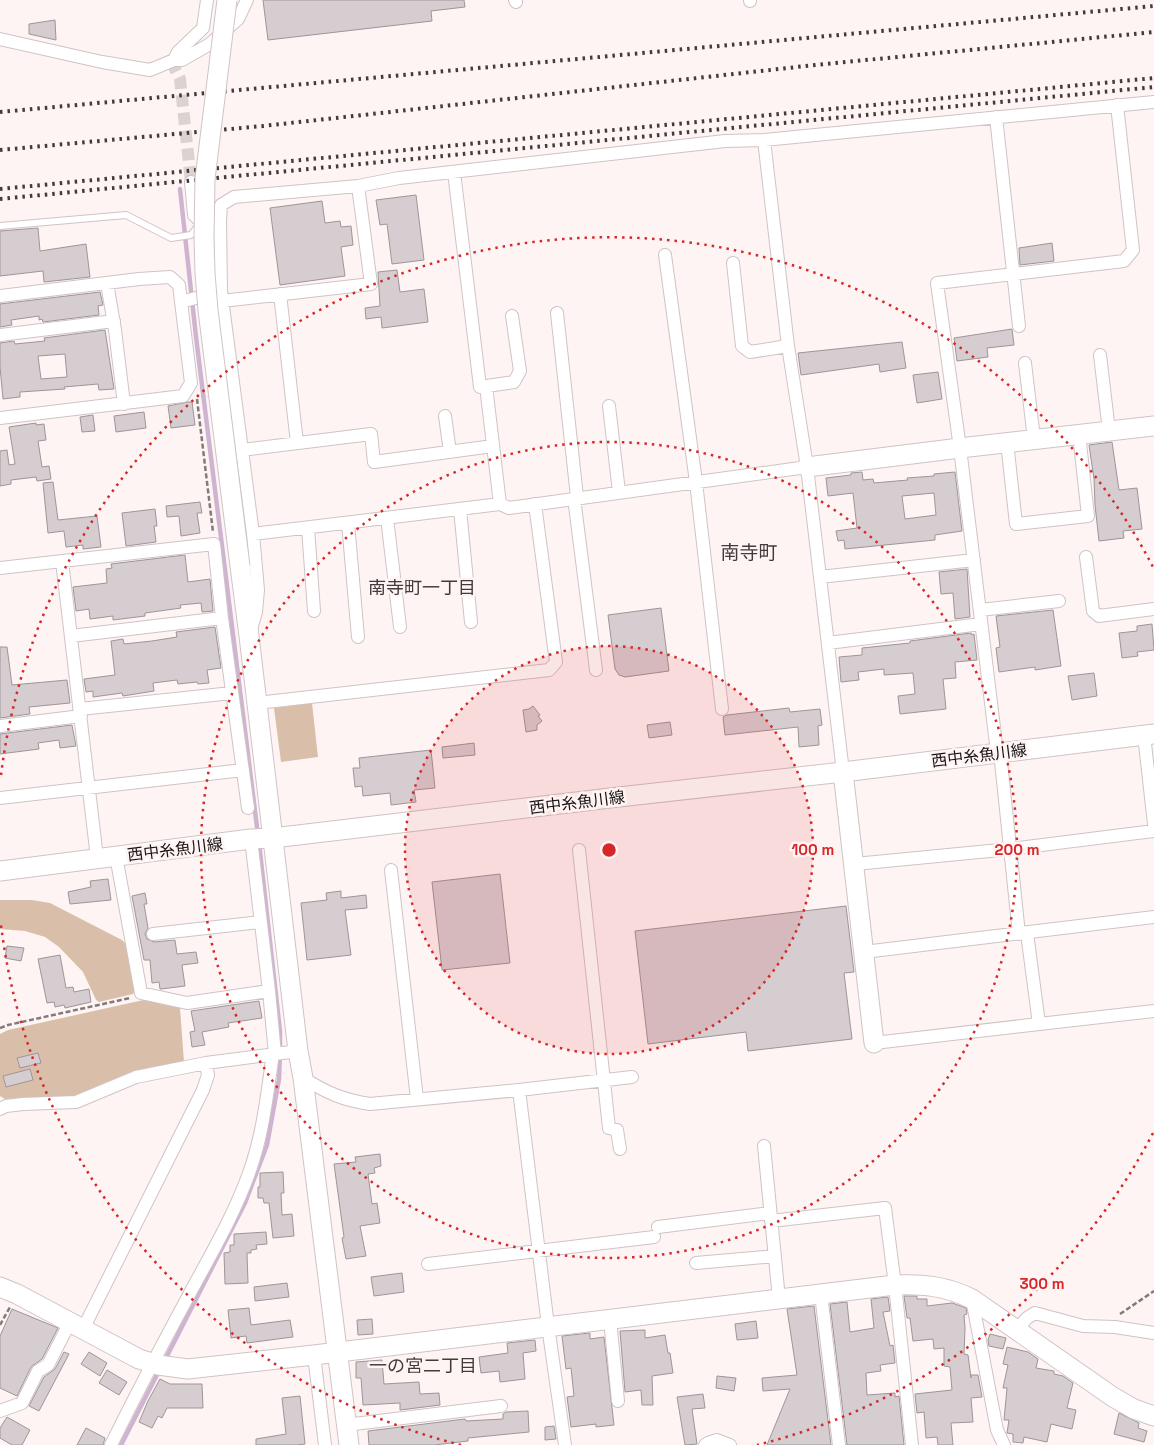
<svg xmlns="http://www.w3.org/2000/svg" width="1154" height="1445" font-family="'Space Grotesk','Noto Sans JP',sans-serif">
<rect width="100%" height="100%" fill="#fff4f4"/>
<!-- green -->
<path fill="#d9bfa9" d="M312,703L318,757L281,762L274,708Z
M0,900H32L50,903L122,940L126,944L135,991L133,994L99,1002L96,1000L83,972L59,947L45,937L25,931L0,929Z
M148,999L180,1008L184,1062L131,1072L74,1096L5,1099L0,1096V1034L8,1030Z"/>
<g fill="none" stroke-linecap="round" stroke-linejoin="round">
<!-- stream -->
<path stroke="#ceb4d0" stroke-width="4.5" d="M180,189L196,337L258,835
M259,843L280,1031V1046
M164,1362L245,1203L267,1145L279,1079L280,1054
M121,1445L159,1371"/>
</g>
<!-- building -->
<path fill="#d6cdd1" stroke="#9e9599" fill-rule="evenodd" d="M263,0H464L465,7L431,11L432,21L268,40Z
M55,20L56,40L29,34V24Z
M416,195L424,260L392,264L387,224L380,225L376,200Z
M322,201L325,223L340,221L341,227L351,226L353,245L341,247L345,276L280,285L270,208Z
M38,228L40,251L86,244L90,277L44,282L43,271L0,276V231Z
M1052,243L1054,261L1020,265L1019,248Z
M397,270L400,292L424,289L428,322L382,328L381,317L366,319L365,308L380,306L378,272Z
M100,292L103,305L98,306L99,315L43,322L42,319L39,320V316L11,320L12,325L0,327V304Z
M1012,329L1014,345L987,348L988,357L957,361L954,338Z
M105,330L114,389L99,390L98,384L64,387L65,389L20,392V397L3,399L0,367V343L14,341L15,344L45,341L44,338ZM65,354L67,377L41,379L38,356Z
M902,342L906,368L880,372L879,364L801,375L798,353Z
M938,372L942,399L917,403L913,375Z
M188,402H192L195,425L171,428L168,406Z
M144,412L146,428L116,432L114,416Z
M93,415L95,431L82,432L80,417Z
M36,423V425L44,424L46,440L38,441L42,467L49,466L51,479L37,481L36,477L11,480V484L0,486V451L7,450L9,465L15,464L9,427Z
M1112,442L1119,490L1137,488L1142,529L1123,531L1124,538L1099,541L1095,505L1094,479L1089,445Z
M862,472L863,480L873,479L874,483L908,480L907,478L934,476V474L955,472L962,531L935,535V540L845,549L844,540L838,541L836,531L857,528L853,493L828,496L826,478L851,475V473ZM934,493L936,515L905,519L902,496Z
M53,482L58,520L97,516L101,547L83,549V545L66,547L64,531L48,533L43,483Z
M200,502L202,513H197L200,533L181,536L179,516L167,517L166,506Z
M155,509L157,526H154L156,542L126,546L122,513Z
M185,555L188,582L210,579L213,611L202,612L201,603L180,605L181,608L145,613V616L113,620V616L90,619L89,609L76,611L73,587L107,583L106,569L112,568L111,564Z
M967,569L970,617L955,619L953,593L941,594L939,572Z
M661,608L669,671L625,677L619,675L615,669L608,615Z
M1053,610L1061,666L1035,670V667L999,672L996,648L1000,647L996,616Z
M1152,624L1154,650L1137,652L1138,656L1122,658L1119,633L1137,631V626Z
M215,627L221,668L207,670L209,683L198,684L197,682L178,684L177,680L153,683L154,691L123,696L122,693L93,697V691L86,692L84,679L115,675L111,641L123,639L124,644L152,641L177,637L176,632Z
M971,633L972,635L974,634L977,660L955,662L956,678L943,679L946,709L900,714L898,696L915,694L913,673L884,675V669L858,672L859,680L841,682L839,657L862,655V648L910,643V641Z
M0,647H7L12,685L67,680L70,703L29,707L30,714L0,718Z
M1094,673L1097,696L1072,700L1068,676Z
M533,706L540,715L538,716L542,721L537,725V730L526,732L523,710L529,709Z
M789,708L790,712L820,709L822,725L818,726L819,745L799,747L798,727L725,735L723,717L727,715Z
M670,722L672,735L649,738L647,725Z
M72,725L76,746L60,748L59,740L38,743L39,749L0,754V734Z
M474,743L475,755L443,758L442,747Z
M431,750L435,788L414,790L416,802L391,805L390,793L363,796L362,786L355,787L353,768H360L359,758Z
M500,874L510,963L442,970L432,882Z
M108,879L111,900L70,904L68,892L91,887L90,881Z
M341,891V898L366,895L367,908L345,910L351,955L307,960L301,903L327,900L326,893Z
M145,893L147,904H144L148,928L145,934L147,939L154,942L175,940L177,954L196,952L198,963L182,965L185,986L161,989H160L159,982L152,983L150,960H144L132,896Z
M846,906L854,972L844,973L852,1039L748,1051L746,1032L648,1044L635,931Z
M7,946L24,948L21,961L5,958Z
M60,955L66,988L73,987L74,992L89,989L91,1002L65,1008L64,1005L55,1007L54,1002L47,1003L38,959Z
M259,1001L262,1018L228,1023L229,1027L202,1032L205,1045L192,1047L190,1032L195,1031L191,1011Z
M38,1053L41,1063L20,1068L17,1058Z
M30,1069L33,1080L6,1087L3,1076Z
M380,1154L381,1166L374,1168L375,1173L368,1174L372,1204L377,1203L380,1223L360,1226L366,1256L346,1259L342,1238L344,1237L334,1164L356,1162L355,1157Z
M283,1172L284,1193H281L282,1215L292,1214L294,1236L273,1238L269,1203H264L263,1198H258V1187H260V1173Z
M266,1232L267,1244L256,1245L257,1249L251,1250V1253H247L248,1283L225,1284L224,1253L230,1252V1245H234V1234Z
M402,1273L404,1292L374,1296L371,1277Z
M287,1283L289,1297L255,1301L254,1287Z
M904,1296H917V1299H927V1306L952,1303L966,1308L967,1314L964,1315L965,1328L964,1354L968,1355L971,1378V1375H978L982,1397L971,1398L973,1422L951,1423L953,1445H938L937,1437L926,1438L924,1412L917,1413L915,1394L952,1390L950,1367L944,1366V1348L934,1349L933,1339L913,1341L910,1318H907Z
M888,1297L890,1311L883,1312L890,1346L893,1345L895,1363L880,1365L881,1371L866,1373L867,1395L895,1393V1397L899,1396L904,1445H847L830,1304L847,1302L850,1332L874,1328L871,1299Z
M814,1306L831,1445H767L790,1389L763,1391L762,1378L797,1375L787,1309Z
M249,1308L251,1325L290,1320L293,1337L247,1343L246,1336L231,1338L228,1310Z
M12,1309L58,1328L42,1359L31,1367L17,1396L0,1388V1336Z
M372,1319L373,1334L358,1335L357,1320Z
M756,1321L758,1338L737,1340L735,1324Z
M645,1330V1338L665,1335L668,1353H670L673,1373L652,1376L653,1405H642L641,1390L625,1392L620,1331Z
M590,1333V1339L604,1337L614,1425L596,1427V1424L571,1427L567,1397L574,1396L571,1368L566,1369L562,1336Z
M990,1334L1006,1338L1003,1349L989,1346L988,1340Z
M535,1340L536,1351L523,1353L525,1379L500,1382L499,1371L481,1373L479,1357L508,1353L507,1343Z
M1007,1347L1028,1352L1038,1359L1036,1368L1054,1371V1374L1063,1376L1073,1383L1067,1408L1076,1410L1072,1429L1051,1424L1047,1442L1024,1437L1023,1443L1013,1442V1434L1007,1433L1009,1420H1004L1007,1388H1003L1008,1365L1003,1364Z
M64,1352L69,1354L39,1411L29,1406L44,1377L55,1369Z
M89,1352L107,1363L100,1376L81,1364Z
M382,1360L384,1384L419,1382L420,1394L439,1393L440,1405L400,1410V1403L363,1405L361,1378H356V1362Z
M107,1370L127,1382L119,1395L99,1383Z
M717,1376L736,1378L734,1391L716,1388Z
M160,1379L170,1384H202L203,1408H167L162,1418L158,1416L152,1428L139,1422L148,1401Z
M703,1394L705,1408L692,1409L697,1444L685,1445L677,1397Z
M300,1396L305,1444L297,1445H256V1439L286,1434L282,1398Z
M528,1411L529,1432L468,1438V1441L434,1445H369L368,1431L465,1419L466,1421L503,1419V1414L506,1412Z
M1119,1413L1139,1423L1138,1428L1147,1431L1144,1442L1114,1434Z
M7,1417L30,1430L22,1445H12L0,1438V1428Z
M554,1426L556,1439L545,1440V1427Z
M86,1428L105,1438L103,1445H77Z"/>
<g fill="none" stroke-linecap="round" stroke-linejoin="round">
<!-- street-tunnel -->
<path stroke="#dcd2d2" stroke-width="12" stroke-dasharray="12 6" stroke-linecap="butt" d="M171,61L180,79L191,182"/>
<!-- lane casing -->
<g stroke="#cfc4c5" stroke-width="8">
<path id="lane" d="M0,226L126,215L171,238L191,235L199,225"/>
</g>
<!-- street casing -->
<g stroke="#cfc4c5" stroke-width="14">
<path id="street" d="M515,0L516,2
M750,0V1
M0,39L102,62L150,70L174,60H182L210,44L238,19L247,0
M174,60L178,52L203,28L207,0
M996,117L1019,326
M764,140L788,346L807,467L843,772
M454,172L480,387L514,382L520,371L512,316
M191,182L194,215L201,222H208
M665,255L696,482L722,709
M733,263L742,346L750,352L788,346
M107,283L115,330L124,404
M280,294L297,443
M0,296L139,279L170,277L179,285L191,383L183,396L0,418
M222,301L371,284L358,186
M181,302L214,293
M557,313L577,497
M0,335L114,321
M1100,355L1109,431
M1025,363L1034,439
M486,386L500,504
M609,406L619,492
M445,416L450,452
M1007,442L1016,524L1088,516L1079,434
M242,450L371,434L374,462L493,446
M574,498L596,670
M460,509L471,622
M387,518L400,627
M348,523L358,637
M308,528L314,611
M253,534L500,504L509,508L807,467
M1086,557L1093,611L1099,616L1154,609
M62,561L97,858
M0,568L214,544L222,618L248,808
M820,577L974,560
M980,610L1059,601
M251,629L256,612L258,590L253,534L221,291L220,221L221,205L234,197L358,186L399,178L725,141L764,140L1154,102
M71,636L222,618
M828,643L981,624
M257,703L549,670L556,662L535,504
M80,709L232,693
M0,726L81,716
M1144,735L1154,824
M997,752L960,448L937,283L1124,261L1133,250L1117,105
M1000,752L1019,934
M0,798L243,770
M251,839L269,991L275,1054
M579,850L609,1128L617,1130L620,1149
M116,856L141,993L187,1003L269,991
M855,864L1010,849L1154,831
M391,870L417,1099
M153,934L260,922
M864,952L1154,917
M1039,1024L1154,1011
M874,1043L1039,1024L1027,933
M303,1078C327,1093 343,1100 370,1104L519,1090L548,1326L565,1445
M519,1090L632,1077
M0,1109L6,1106L23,1104L76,1102L136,1077L206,1063L298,1051
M764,1146L779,1299
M771,1221L885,1208L895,1285L912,1445
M658,1227L770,1213
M696,1263L775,1256
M428,1264L654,1237
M821,1294L839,1445
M972,1299L997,1430L1004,1445
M610,1319L618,1401
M83,1329L203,1090L208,1075L206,1063
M1017,1330L1027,1318L1035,1313L1083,1326L1115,1327L1154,1333
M314,1355L325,1445
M0,1411L22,1403L38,1371L48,1365L70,1322
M346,1425L501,1406
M111,1445C136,1394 163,1343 190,1293C211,1254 234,1215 249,1173C263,1135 267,1094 273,1054
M705,1445L708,1443L717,1440L730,1445"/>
</g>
<!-- secondary casing -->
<g stroke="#cfc4c5" stroke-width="21">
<path id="secondary" d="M807,467L960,448L1154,426
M240,566L249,636L298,1051L303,1078L349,1445
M843,772L874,1043
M0,871L251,839L273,838L610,798L843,772L1154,734
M0,1287L17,1294L139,1359L158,1365L188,1369L314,1355L895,1285C924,1284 946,1286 972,1299L1113,1397L1134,1409L1154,1416"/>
</g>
<!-- path -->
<path stroke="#817a7a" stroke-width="2.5" stroke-dasharray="5 2.5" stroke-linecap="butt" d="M197,399L213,532
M0,1028L8,1025L130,998
M1120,1314L1154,1291
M0,1325L10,1307"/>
<!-- lane -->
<use href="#lane" stroke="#fff" stroke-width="6"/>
<!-- street -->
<use href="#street" stroke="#fff" stroke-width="12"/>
<!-- secondary -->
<use href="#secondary" stroke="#fff" stroke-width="19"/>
<!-- rail -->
<path stroke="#413c3c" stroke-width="4" stroke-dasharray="2.5 5" stroke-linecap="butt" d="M0,112L1154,6
M0,150L263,126L815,65L1154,32
M0,189L1154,78
M0,199L1154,87"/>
<!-- secondary-bridge casing -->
<g stroke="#cfc4c5" stroke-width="21" stroke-linecap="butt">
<path id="secondary-bridge" d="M227,0L205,179L204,237L205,273L208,310L240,566"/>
</g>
<!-- secondary-bridge -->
<use href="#secondary-bridge" stroke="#fff" stroke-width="19"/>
</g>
<!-- distance rings -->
<circle cx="609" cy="850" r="204" fill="#d62828" fill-opacity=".12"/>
<g fill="none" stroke="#d62828" stroke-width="2.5" stroke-dasharray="2.5 5">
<circle cx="609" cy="850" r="204"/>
<circle cx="609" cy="850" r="408"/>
<path d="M1153 1133A613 613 0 0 1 757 1445M461 1445A613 613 0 0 1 1 925M1 775A613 613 0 0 1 1153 567"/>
</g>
<g text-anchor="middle" stroke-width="5" stroke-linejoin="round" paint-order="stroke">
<!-- street labels -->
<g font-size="16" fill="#171313" stroke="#fff4f4">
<text transform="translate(979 755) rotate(-7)" y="6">西中糸魚川線</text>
<text transform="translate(577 802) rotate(-7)" y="6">西中糸魚川線</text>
<text transform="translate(175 849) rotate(-7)" y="6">西中糸魚川線</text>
</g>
<!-- neighbourhood labels -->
<g font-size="18" fill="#433a3b" stroke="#fff4f4">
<text x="422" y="594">南寺町一丁目</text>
<text x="423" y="1372">一の宮二丁目</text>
</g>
<!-- quarter labels -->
<g font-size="19" fill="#433a3b" stroke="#fff4f4">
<text x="749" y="559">南寺町</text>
</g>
</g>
<circle cx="609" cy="850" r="8" fill="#d62828" stroke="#fff4f4" stroke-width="2.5"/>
<g font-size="15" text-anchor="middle" font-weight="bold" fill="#d62828" stroke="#fff4f4" stroke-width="5" stroke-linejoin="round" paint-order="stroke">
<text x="813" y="855">100 m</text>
<text x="1017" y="855">200 m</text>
<text x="1042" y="1289">300 m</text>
</g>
</svg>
